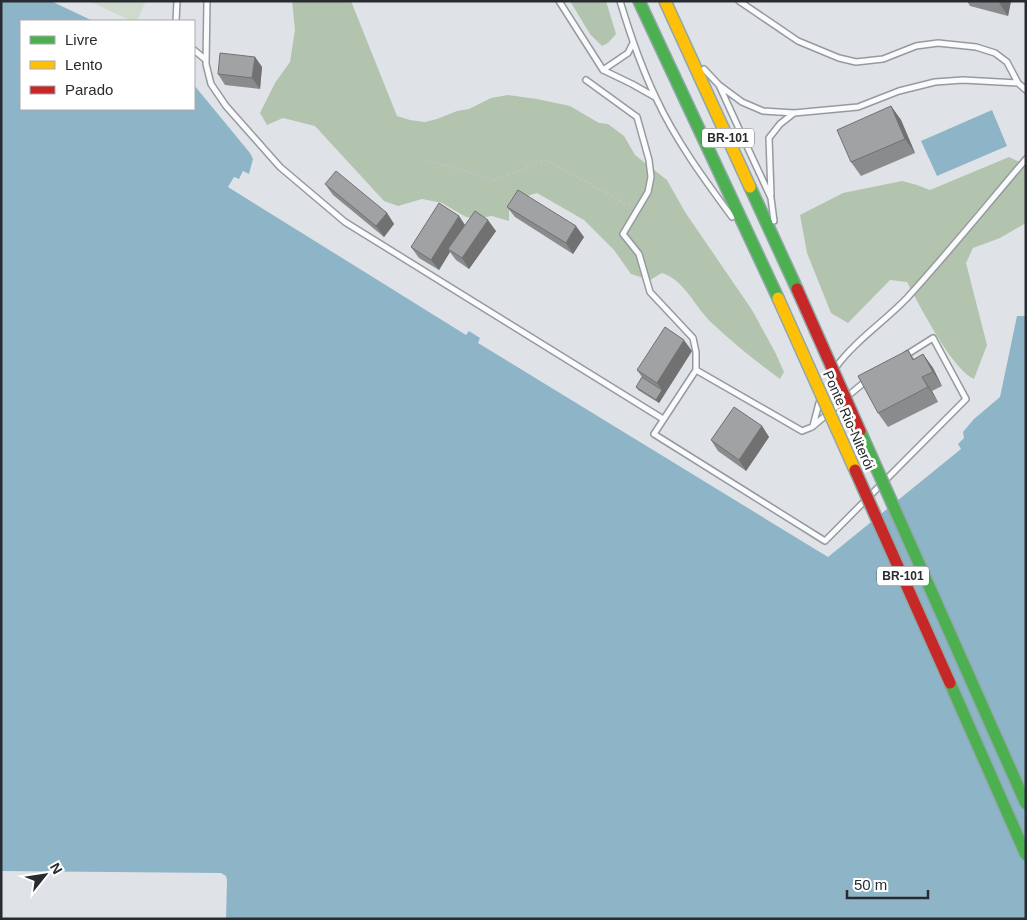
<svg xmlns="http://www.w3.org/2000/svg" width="1027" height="920" font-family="Arial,sans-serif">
<rect width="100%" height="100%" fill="#dfe3e8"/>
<!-- green -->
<path fill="#cedbcc" d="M89,1H146L137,21H131Z"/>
<!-- forest -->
<path fill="#b2c3ae" d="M292,1H351L397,116L410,120L425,122L437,119L457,111L469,109L491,98L508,95L537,99L570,106L599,123L608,124L624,136L635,155L667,180L685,212L752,310L775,352L784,372L780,379C757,362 734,344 713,324C695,308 686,281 662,273L650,280L631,274L614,250L584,220L537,193L514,200L509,210V221L492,216L478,218L466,217L442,203L422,199L398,206L384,201L315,126L283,118L267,125L260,113L275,83L290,62L295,30Z
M570,1H606L616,34L608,43L602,46L590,34Z
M1009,157L1026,165V223L1000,238L973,248L966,263L987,345L974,379C951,368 920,306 907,282L890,280L848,323L831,313L807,253L800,215L843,193L902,181L917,185L930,190Z"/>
<!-- water -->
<path fill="#8eb4c7" d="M1,1H51L93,21H21V109H194V85L250,153L253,159L249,174L243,171L239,179L234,177L228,187L466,335L469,331L480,338L478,343L828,557L961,449L958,444L964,438L963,432L974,419L1000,397L1017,316H1026V919H226L227,880L226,876L221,873L1,871Z
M992,110L1007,146L937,176L921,141Z"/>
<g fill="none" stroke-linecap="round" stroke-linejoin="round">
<!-- lane casing -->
<g stroke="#979a9d" stroke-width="8">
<path id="lane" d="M207,1L206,64L211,84L226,106L280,167L345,222L663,419
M559,1L603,70L632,84L655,97
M620,1C630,34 641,67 656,98C676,141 704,179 732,217
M739,1L798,41L839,58L856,62L883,59L916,46L938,43L976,47L995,53L1007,62L1018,83L1026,90
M176,21L177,1
M194,50L206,60
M704,69L719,85L745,142L771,198L774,221
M603,70L628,53L633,43
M586,80L637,117L649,160L651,177L648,192L623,234L639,254L650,292L693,338L696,352V370L802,431L812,427L843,401
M719,85L742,102L763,111L794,113L858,107L899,91L935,82L963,80L1018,83
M771,195L769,138L780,124L794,113
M836,367C856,340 884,322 907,298C948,253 987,205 1026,159
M696,370L654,434L825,541L966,399L933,338L906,355
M849,395L867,380
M813,426L819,403"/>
</g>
<!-- fast casing -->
<g stroke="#91a7a8" stroke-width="14">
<path id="fast" d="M639,1L778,298
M750,187L797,289"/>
</g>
<!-- slow casing -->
<g stroke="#91a7a8" stroke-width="14">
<path id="slow" d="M665,1L750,187"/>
</g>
<!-- path -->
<path stroke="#c0c3c4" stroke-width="2" stroke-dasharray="2.5 2.5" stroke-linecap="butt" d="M426,160L495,180L546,160L630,206"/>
<!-- lane -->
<use href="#lane" stroke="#fafbfc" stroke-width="5"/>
<!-- fast -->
<use href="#fast" stroke="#4caf50" stroke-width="11"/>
<!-- slow -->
<use href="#slow" stroke="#ffc107" stroke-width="11"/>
<!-- fast-bridge casing -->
<g stroke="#91a7a8" stroke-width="14" stroke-linecap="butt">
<path id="fast-bridge" d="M860,431L1026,804
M950,683L1026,855"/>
</g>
<!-- slow-bridge casing -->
<g stroke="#91a7a8" stroke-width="14" stroke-linecap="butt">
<path id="slow-bridge" d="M778,298L855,470"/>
</g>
<!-- jam-bridge casing -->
<g stroke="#91a7a8" stroke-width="14" stroke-linecap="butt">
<path id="jam-bridge" d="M797,289L860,431
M855,470L950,683"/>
</g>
<!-- fast-bridge -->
<use href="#fast-bridge" stroke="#4caf50" stroke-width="11"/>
<!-- slow-bridge -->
<use href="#slow-bridge" stroke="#ffc107" stroke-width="11"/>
<!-- jam-bridge -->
<use href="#jam-bridge" stroke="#c62828" stroke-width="11"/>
</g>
<!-- wall -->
<path fill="#8a8b8c" d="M967,1H1011L1008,16L970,6Z
M255,57L262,67L260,89L225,85L218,74Z
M891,106L901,120L915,153L861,176L851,162Z
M325,184L387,213L394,224L384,237L333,195Z
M507,207L584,237L573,254L515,217Z
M459,216L465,225L496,231L469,269L456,260L450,252L439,270L419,258L411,247Z
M908,350L914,359L923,354L933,368L942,386L932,391L938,402L888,427L878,413Z
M692,351L659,403L638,390L636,387L642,377L637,370Z
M762,426L769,437L746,471L718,451L711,440Z"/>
<!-- shaded-wall -->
<path fill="#717172" d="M998,1H1011L1008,16Z
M255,57L262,67L260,89L252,78Z
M891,106L901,120L915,153L905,139Z
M387,213L394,224L384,237L376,226Z
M459,216L466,227L448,249L450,252L439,270L431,260Z
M488,220L496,231L469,269L462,258Z
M576,226L584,237L573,254L566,243Z
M684,340L692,351L659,403L656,400L662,390L657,383Z
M923,354L933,368L942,386L933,372Z
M922,377L932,391L938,402L928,387Z
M762,426L769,437L746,471L739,460Z"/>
<!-- building -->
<path fill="#a1a2a3" stroke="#717172" d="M220,53L255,57L252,78L218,74Z
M891,106L905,139L851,162L837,130Z
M336,171L387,213L376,226L325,184Z
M518,190L576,226L566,243L507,207Z
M439,203L459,216L431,260L411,247Z
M475,211L488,220L462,258L448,249Z
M665,327L684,340L657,383L637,370Z
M908,350L913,360L923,354L933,372L922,377L928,387L878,413L858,376Z
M642,377L662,390L656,400L636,387Z
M734,407L762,426L739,460L711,440Z"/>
<g text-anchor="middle" stroke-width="5" stroke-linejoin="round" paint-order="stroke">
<!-- shield labels -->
<g fill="#fff" stroke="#686b6d" stroke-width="1">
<rect x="702" y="128.5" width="52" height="19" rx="4"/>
<rect x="877" y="566.5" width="52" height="19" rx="4"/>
</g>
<g font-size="12" font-weight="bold" fill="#282b2f">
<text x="728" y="142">BR-101</text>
<text x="903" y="580">BR-101</text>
</g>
<!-- street labels -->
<g font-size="14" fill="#282b2f" stroke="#fff">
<text transform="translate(849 420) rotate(66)" y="5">Ponte Rio-Niterói</text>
</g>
</g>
<!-- border -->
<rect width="1027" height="920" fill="none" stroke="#282b2f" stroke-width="5"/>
<!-- legend -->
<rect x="20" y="20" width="175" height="90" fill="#ffffff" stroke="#a9aaac"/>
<rect x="30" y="36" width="25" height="8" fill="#4caf50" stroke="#a9aaac"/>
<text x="65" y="45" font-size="15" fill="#282b2f">Livre</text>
<rect x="30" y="61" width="25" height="8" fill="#ffc107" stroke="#a9aaac"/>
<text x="65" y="70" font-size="15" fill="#282b2f">Lento</text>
<rect x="30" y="86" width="25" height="8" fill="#c62828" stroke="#a9aaac"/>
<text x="65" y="95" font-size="15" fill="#282b2f">Parado</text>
<!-- north arrow -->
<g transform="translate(45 875) rotate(60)" stroke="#ffffff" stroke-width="4" paint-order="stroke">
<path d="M0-4L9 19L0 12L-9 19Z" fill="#282b2f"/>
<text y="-8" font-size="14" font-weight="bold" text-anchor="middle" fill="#282b2f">N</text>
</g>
<!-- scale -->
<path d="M847 890v8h81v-8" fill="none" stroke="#282b2f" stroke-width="2.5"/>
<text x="854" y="890" font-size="15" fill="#282b2f" stroke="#ffffff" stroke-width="4" paint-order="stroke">50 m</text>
</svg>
